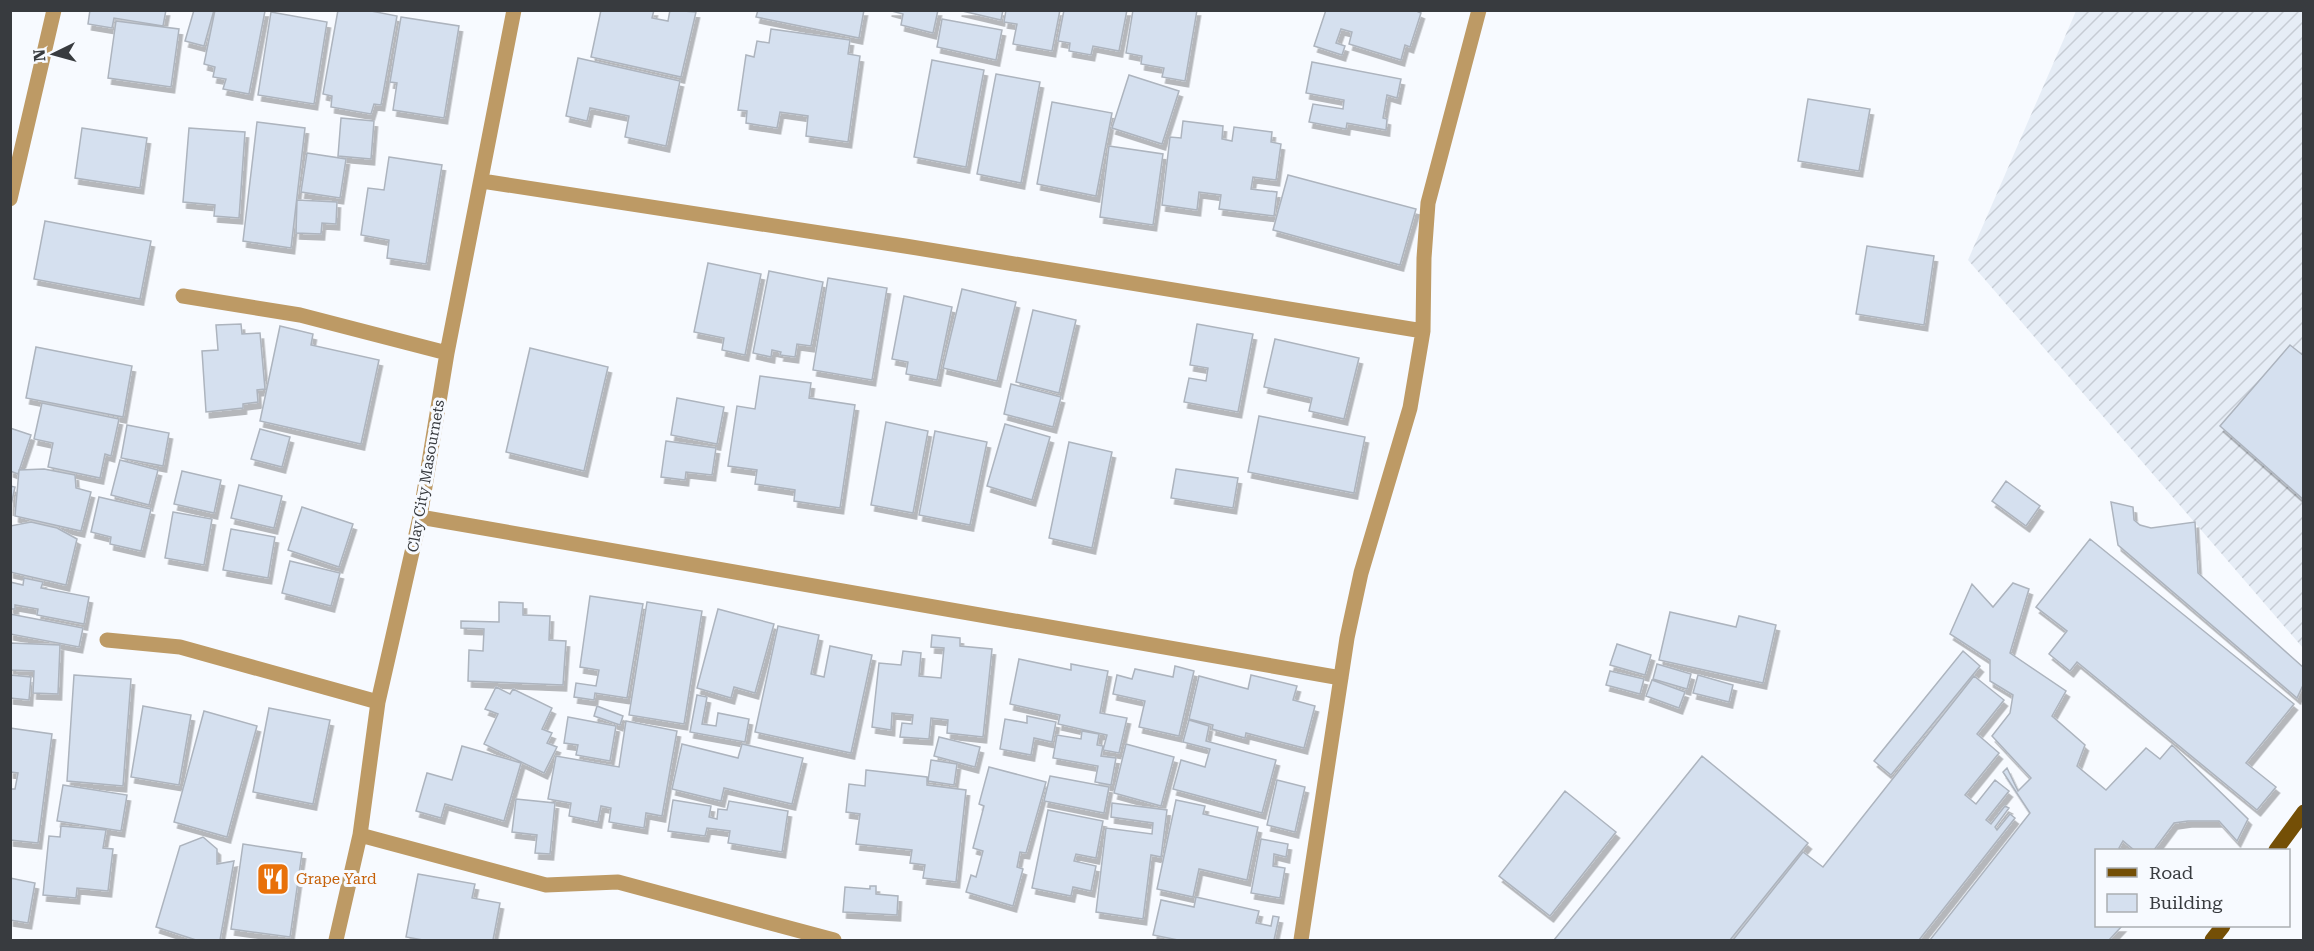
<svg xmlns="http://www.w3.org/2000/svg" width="2314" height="951" font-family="'Roboto Serif',serif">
<defs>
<pattern id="industrial-furrows" width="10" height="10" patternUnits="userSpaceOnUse" patternTransform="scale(1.5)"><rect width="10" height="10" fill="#e6edf6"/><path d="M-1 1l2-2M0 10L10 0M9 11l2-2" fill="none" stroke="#c6ccd4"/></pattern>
<filter id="shadow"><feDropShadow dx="3.5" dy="6" stdDeviation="0" flood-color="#0004"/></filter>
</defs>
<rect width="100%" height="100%" fill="#f7faff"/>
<!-- industrial -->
<path fill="url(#industrial-furrows)" d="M2076,11H2303V648L1968,260Z"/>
<!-- building -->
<path fill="#d5e0ef" stroke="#adb4be" stroke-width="1.5" filter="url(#shadow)" d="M90,10H166L163,26L114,18L112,28L88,24Z
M194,10H214L204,46L185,41Z
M215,10L265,11L249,94L223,89L226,79L213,77L215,67L204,64Z
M338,10H366L397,16L381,105L374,104L371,114L331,107L332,96L323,94Z
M601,10H654L652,18L668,21L670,10L696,12L681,77L591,57Z
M758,10H864L859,38L756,17Z
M888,10H938L933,33L901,25L903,14Z
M958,10H1003L1001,20Z
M1006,10H1060L1052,51L1013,44L1017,24L1004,22Z
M1064,10H1127L1119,51L1093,46L1091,55L1069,51L1070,43L1058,41Z
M1133,10H1197L1185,81L1162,77L1164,68L1141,64L1142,56L1126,53Z
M1326,10H1414L1421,13L1410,47L1405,45L1401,60L1349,44L1352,32L1341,29L1336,43L1345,46L1342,55L1314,46Z
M271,12L327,22L314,104L258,95Z
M401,17L459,26L444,118L393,110L397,83L390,82Z
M942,19L1002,30L996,60L937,47Z
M116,21L179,29L171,87L108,78Z
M771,29L850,40L848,54L860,56L848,142L806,136L808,116L780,112L777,128L746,123L747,111L738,110L746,55L754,57L757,41L769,43Z
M578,58L680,81L666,146L625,137L629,116L590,108L587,121L566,116Z
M932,60L984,70L966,167L914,157Z
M1312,62L1401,79L1397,98L1387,95L1383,118L1387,119L1386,130L1347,123L1346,129L1309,122L1313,104L1343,109L1344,100L1306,93Z
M996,74L1040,82L1021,183L977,174Z
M1129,75L1179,91L1162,144L1112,128Z
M1808,99L1870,109L1859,171L1798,161Z
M1052,102L1112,113L1096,196L1037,184Z
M341,118L374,121L371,159L338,156Z
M1183,121L1223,126L1222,139L1232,141L1234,127L1272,132L1271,142L1281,144L1276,180L1253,177L1251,189L1277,192L1274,216L1219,209L1221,195L1199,192L1197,210L1162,205L1170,137L1181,138Z
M257,122L305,128L291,248L243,241Z
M82,128L147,138L140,188L75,178Z
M189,128L245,132L239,218L214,216L215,205L183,202Z
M1109,146L1163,154L1153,225L1100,217Z
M307,153L346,159L340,198L301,192Z
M389,157L442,165L426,264L387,258L389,240L361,235L368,188L384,190Z
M1288,175L1416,209L1400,265L1273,230Z
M297,200L337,202L336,224L322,223L321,234L296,233Z
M45,221L151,241L140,299L34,279Z
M1867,246L1934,256L1924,325L1856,314Z
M708,263L761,274L745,355L722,350L724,338L694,332Z
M769,271L823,282L811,346L797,344L795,357L780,355L781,352L772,350L771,357L753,353Z
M828,278L887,288L872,380L813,370Z
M962,289L1016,302L997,381L943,368Z
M904,296L952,307L937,380L906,374L908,362L892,359Z
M1033,310L1076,320L1059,393L1016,382Z
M241,324L242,334L260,333L265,389L257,390L258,402L243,404V408L206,412L202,351L218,350L216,325Z
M1197,324L1253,334L1238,412L1184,402L1189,378L1206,381L1208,368L1190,365Z
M280,326L313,334L311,345L379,360L361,444L260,421Z
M1275,339L1359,358L1344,419L1309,411L1312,398L1264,387Z
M2290,345L2304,356V500L2220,426Z
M36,347L132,366L123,417L26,398Z
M530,348L608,367L584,471L506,452Z
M760,376L811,383L809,398L855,405L840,508L794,501L795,490L755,484L757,470L728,466L737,406L755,409Z
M1011,384L1061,397L1053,427L1004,414Z
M677,398L724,407L717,444L671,435Z
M42,403L119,419L111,456L105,454L100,478L48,467L53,443L34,439Z
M1259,416L1365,437L1354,493L1248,472Z
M886,422L928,431L913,513L871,505Z
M1005,424L1050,437L1032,500L987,486Z
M127,425L169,433L163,466L121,458Z
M10,428L31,435L18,474L10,471Z
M260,429L290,437L282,467L251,459Z
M935,431L987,442L970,525L919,515Z
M666,441L716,448L712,475L686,472L685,480L661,477Z
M1069,442L1112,452L1092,548L1049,538Z
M120,460L158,470L149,505L111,495Z
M44,469L75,475L76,488L91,492L81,531L15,516L19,470Z
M1176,469L1238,478L1233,508L1171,498Z
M182,471L221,480L214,513L174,504Z
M2006,481L2040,506L2026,526L1992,501Z
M239,485L282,496L274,528L231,518Z
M10,486L15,487L10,510Z
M99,497L151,509L141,551L110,544L111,537L91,532Z
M2111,502L2133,507L2134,520L2140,525L2151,528L2195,522L2198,573L2304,668V683L2297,698L2118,545Z
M302,507L353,524L339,567L288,550Z
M173,512L212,519L204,565L165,558Z
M31,522L57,528L77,539L66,585L10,572V526Z
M231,529L275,537L268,578L223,570Z
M2090,539L2294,704L2246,763L2276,787L2257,810L2077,662L2070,671L2049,654L2067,631L2036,607Z
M290,561L340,573L331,606L282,593Z
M24,578L43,582L41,588L89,597L84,624L37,615L38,609L15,605V609H10V582L23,585Z
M2013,583L2029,589L2010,653L2066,691L2052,716L2085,745L2077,766L2106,790L2146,748L2160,759L2172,745L2248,819L2237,841L2219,821H2188L2174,823L2154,850H2134L2123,841L2119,848L2122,850H2096V926H2122L2109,940H1930L2030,813L2003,772L2007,768L2018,791L2031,778L1992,736L2010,713L2013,695L1990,681V660L1950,634L1972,584L1993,607Z
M590,596L643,604L627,698L595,693L594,700L574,697L576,683L596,686L599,670L580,667Z
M499,602L523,603V615L550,616L549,640L566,641L563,685L468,681L469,650L483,651L484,629L461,628V621L499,622Z
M647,602L702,611L684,724L629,715Z
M718,609L774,624L755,693L734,687L731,698L697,688Z
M1670,612L1736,627L1739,616L1776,625L1763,683L1659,660Z
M10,614L83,628L79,647L10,634Z
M778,626L819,635L811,674L824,677L830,646L872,655L851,753L755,732Z
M932,635L960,638V646L992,649L983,737L947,733L948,720L931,718L929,739L900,737L902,723L912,724L913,715L892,713L891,730L872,727L879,663L901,665L903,651L921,653L919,676L941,678L944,648L931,647Z
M10,643L60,645L58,694L33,693L34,671L10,670Z
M1617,644L1651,655L1645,675L1610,665Z
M1963,651L1980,666L1891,775L1874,761Z
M1019,659L1071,670V664L1108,671L1100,713L1127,718L1119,753L1103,750L1107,735L1058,724L1060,715L1010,704Z
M1657,664L1691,674L1687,689L1653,679Z
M1175,666L1194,671L1179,736L1139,727L1145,701L1113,694L1117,675L1132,679L1135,669L1173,677Z
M1610,671L1644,679L1640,694L1606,685Z
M10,675L31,677L29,700L10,698Z
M74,675L131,679L123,786L67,781Z
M1251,675L1297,686L1293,700L1315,706L1304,748L1246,733L1245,738L1212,729L1213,725L1189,719L1199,676L1248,689Z
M1698,675L1733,685L1729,702L1693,693Z
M1974,676L2004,700L1977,734L1999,753L1965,795L1976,804L1995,780L2009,791L1986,820L1991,824L2005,806L2009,808L1995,827L1997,830L2010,814L2015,818L1919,940H1733L1803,852L1823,867Z
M1652,680L1685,692L1679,708L1646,696Z
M496,687L510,694L513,689L552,708L542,729L552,733L547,743L557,747L544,773L484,744L498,714L485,709Z
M697,695L707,697L702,724L716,726L718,713L749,719L745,742L690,732Z
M143,706L191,715L179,785L131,777Z
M597,706L623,716L620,725L594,716Z
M269,708L330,720L313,804L253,792Z
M204,711L257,726L227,837L174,822Z
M1027,716L1056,722L1052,742L1034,738L1031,755L1000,749L1005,719L1027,723Z
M568,717L616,726L610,761L576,755L578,745L564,743Z
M1189,720L1209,726L1206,741L1276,760L1262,813L1173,789L1181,760L1205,767L1210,749L1183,742Z
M626,721L677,731L662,816L646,813L644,828L609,822L611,808L601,806L598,822L569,816L571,803L548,799L556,756L619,767Z
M10,728L52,734L38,843L10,840V789H15L18,773L10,772Z
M1082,731L1099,734L1097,745L1103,746L1101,756L1116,758L1111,785L1095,782L1098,766L1053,758L1057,735L1081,739Z
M939,737L980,747L975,767L934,756Z
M682,744L738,758L742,744L803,758L792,804L724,788L721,801L672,789Z
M1126,744L1174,757L1161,806L1114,793Z
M462,746L521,763L504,821L445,804L441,818L416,811L427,773L452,780Z
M1702,756L1808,843L1730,940H1554Z
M931,760L957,764L954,785L928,781Z
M989,767L1046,782L1026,853L1020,852L1017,867L1023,869L1013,906L966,892L971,875L976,877L983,851L973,848L984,806L979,804Z
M866,770L927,777V785L966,790L956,882L923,878L925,865L910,863L912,850L856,844L860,814L846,812L849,784L865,786Z
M1050,776L1109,787L1104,813L1044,801Z
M1277,780L1305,787L1295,832L1267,825Z
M63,785L127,795L121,831L57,821Z
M1565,791L1616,832L1550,916L1499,876Z
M516,799L555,803L550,854L535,853L537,835L512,832Z
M673,800L711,806L709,817L717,819L718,809L727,810L729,801L788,811L782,852L728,843L730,831L707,828L705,836L668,831Z
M1176,800L1205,806L1203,814L1258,827L1247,880L1199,869L1193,897L1157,889Z
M1112,803L1167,810L1161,857L1151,855L1143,919L1096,912L1106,828L1152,834L1153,823L1111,817Z
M1048,810L1103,821L1096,858L1076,854L1074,861L1096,866L1091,891L1073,887L1071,896L1032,888Z
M61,826L106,830L103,848L113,849L108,891L77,888L76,898L43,895L49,836L60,837Z
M203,837L217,849V864L234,861L220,940H196L156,927L180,846Z
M1261,839L1288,844L1286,857L1274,854L1273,866L1285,868L1280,898L1251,893Z
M243,844L302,853L290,937L231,929Z
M418,874L475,884L472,898L500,903L493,940H423L406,937Z
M10,878L35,883L28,923L10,920Z
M870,886H876V894L898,896L897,915L843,912L845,887L870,889Z
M1196,897L1259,911L1256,923L1271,926L1273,916L1279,917L1274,940H1178L1153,935L1161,900L1194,907Z"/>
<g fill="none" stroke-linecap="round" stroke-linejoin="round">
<!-- minor -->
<path stroke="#bd9a65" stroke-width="15" d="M482,181L905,246L1423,331
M10,199L54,10
M183,296L300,315L447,353
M420,517L1341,678
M107,640L180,647L378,702
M360,835L546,885L618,882L834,940
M336,940L360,835L378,702L420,517L447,353L514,10
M1301,940L1347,638L1361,573L1410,408L1423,331L1424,258L1428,203L1479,10"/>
<!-- major -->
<path stroke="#744f06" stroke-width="15" d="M2276,850L2304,812
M2212,940L2223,926"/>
</g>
<!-- icons -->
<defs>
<g id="restaurant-square" transform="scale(1.725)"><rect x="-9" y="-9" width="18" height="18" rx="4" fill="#e8710a" stroke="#f7faff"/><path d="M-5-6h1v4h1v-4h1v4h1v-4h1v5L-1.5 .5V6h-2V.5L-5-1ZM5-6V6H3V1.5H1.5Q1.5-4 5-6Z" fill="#fff"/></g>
</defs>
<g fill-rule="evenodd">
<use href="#restaurant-square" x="273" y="879"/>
</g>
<g text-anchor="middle" stroke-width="6" stroke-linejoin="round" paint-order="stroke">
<!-- street labels -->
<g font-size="15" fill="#383b3f" stroke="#f7faff">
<text transform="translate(426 476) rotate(-80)" y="5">Clay City Masournets</text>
</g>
<!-- food labels -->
<g font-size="15" fill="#c56008" stroke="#f7faff" text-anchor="start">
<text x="296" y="884">Grape Yard</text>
</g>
</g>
<!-- border -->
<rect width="2314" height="951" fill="none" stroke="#383b3f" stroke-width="24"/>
<!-- legend -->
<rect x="2095" y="849" width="195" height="78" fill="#f7faff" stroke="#abaeb2" stroke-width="1.5"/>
<rect x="2107" y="868" width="30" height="9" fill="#744f06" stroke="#abaeb2" stroke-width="1.5"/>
<text x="2149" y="879" font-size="18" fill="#383b3f">Road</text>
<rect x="2107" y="894" width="30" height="18" fill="#d5e0ef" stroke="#abaeb2" stroke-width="1.5"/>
<text x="2149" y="909" font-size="18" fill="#383b3f">Building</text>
<!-- north arrow -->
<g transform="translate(54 54) rotate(265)" stroke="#f7faff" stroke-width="4.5" paint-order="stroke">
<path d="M0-4.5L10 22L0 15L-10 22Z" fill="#383b3f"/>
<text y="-9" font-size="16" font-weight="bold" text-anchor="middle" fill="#383b3f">N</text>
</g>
</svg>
